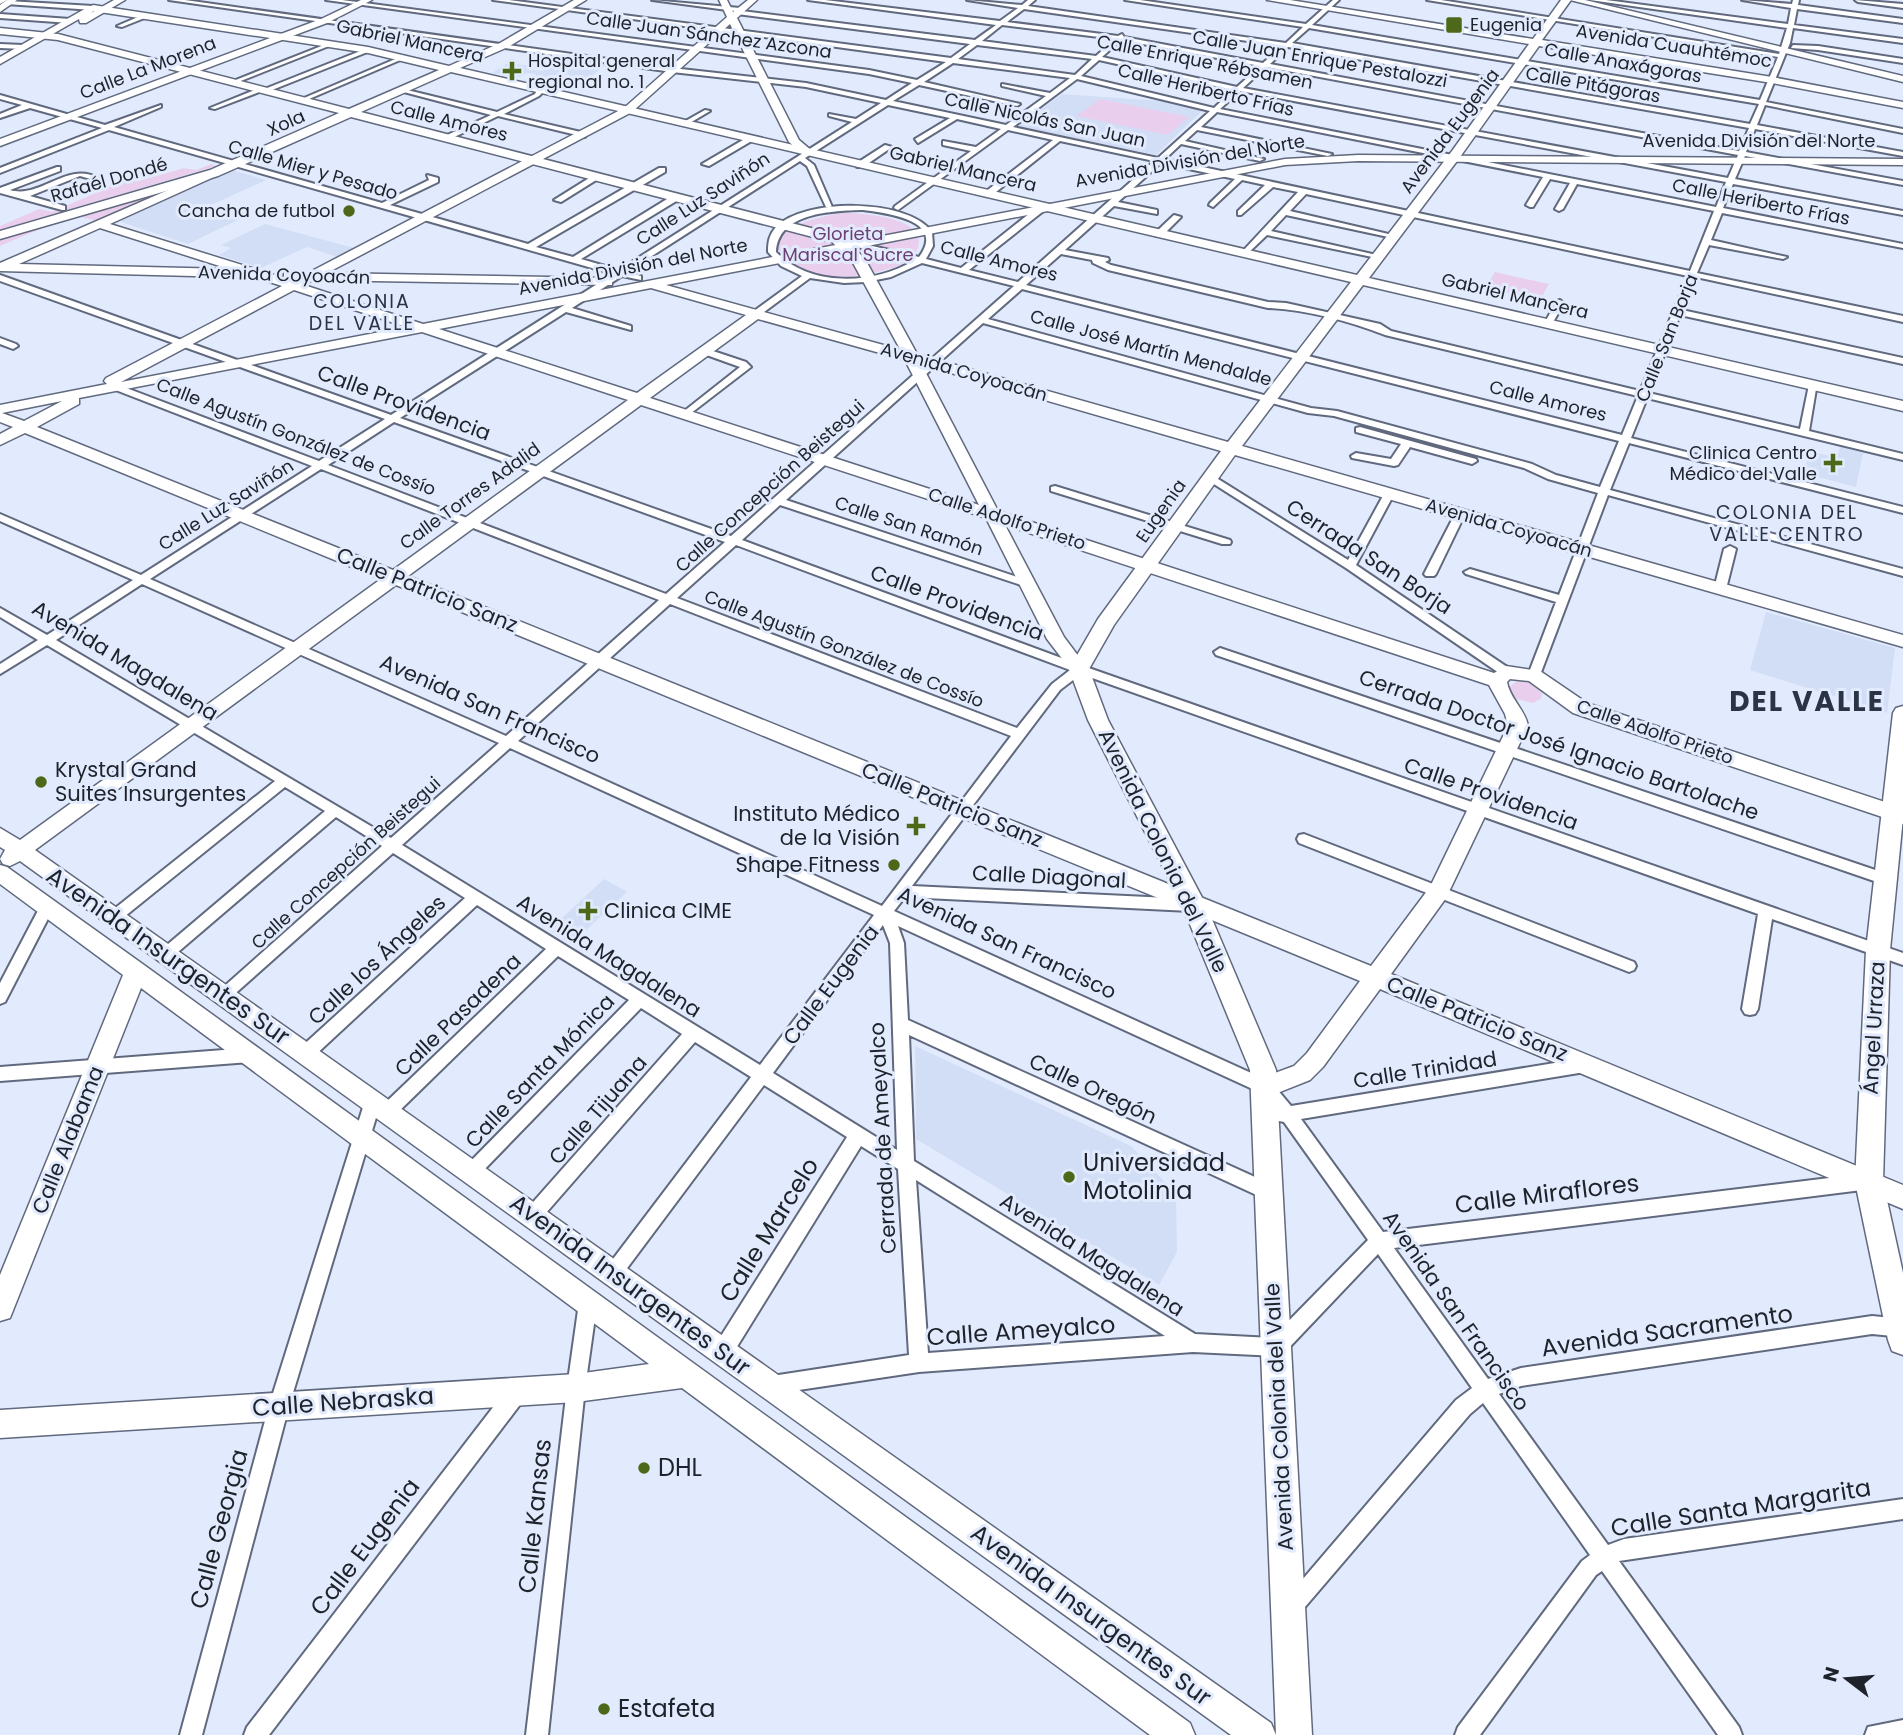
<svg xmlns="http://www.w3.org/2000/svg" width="1903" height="1735" font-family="Poppins,sans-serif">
<rect width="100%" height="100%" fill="#e2ebfe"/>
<!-- built -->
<path fill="#d2ddf6" d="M562,59L606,65L576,88L527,81L536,74L527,73L520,77L492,73L508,63L537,67L533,70L543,71L555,61Z
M1062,94L1162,101L1203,110L1156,155L1018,126Z
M232,170L266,180L211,205L246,216L188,244L121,222L122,219Z
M265,224L354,248L337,257L307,247L261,268L219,255L231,248L221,245Z
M1840,447L1863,453L1856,487L1803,473L1810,451L1837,458Z
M1766,612L1895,648L1887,713L1750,670Z
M604,879L627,892L571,944L549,930Z
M915,1046L1131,1146L1176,1194L1177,1252L1159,1285L916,1139Z"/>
<!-- green -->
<path fill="#e9cfed" d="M1100,99L1189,117L1168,135L1077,116Z
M211,164L216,166L0,230V226L39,209L52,212L128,179L139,181L184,168L196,170Z
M197,179L97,221L77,216L64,219L0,246V236Z
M844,213C862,213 927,217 918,247C915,258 899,266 889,269C860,278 811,284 786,261C752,229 826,215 844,213Z
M1495,272L1549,284L1540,300L1485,288Z
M1517,681L1532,683L1542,693L1541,699L1533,703L1516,699L1508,688Z"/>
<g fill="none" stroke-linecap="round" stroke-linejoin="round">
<!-- street casing -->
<g stroke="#60697e" stroke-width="4">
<path id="street" d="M169,0H185L672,68L806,83L886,100L912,83L869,74L326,0H342L869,70L917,80L946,62L493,0H509L951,58L970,44L737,14L735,11L652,0L740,8L742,11L975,40L996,25L808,0H825L1000,21L1018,8L967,0L1022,5L1028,0H1035L1028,6L1286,43L1303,27L1125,0H1140L1306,24L1333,0H1339L1312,25L1760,100L1778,57L1427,0H1441L1779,54L1787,28L1590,0H1606L1788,24L1791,8L1742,0L1792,4L1793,0H1799L1798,5L1903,19V23L1797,9L1794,25L1903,39V43L1793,28L1790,43L1766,102L1903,129V133L1765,105L1757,125L1903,152V156L1755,129L1746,152L1903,181V185L1745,156L1735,179L1903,211V215L1733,184L1723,208L1903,244V248L1722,213L1711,240L1787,257L1783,259L1709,245L1697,273L1903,316V322L1696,277L1682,310L1903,358V364L1680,315L1649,393L1800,429L1809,385L1817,383L1809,431L1903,454V460L1647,398L1631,438L1903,507V513L1629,443L1610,490L1903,569V576L1608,495L1540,675L1534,679L1528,675L1556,602L1466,574L1464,572L1470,569L1559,595L1598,493L1548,479L1524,468L1334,416L1308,413L983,323L786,500L1032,582V586H1024L780,505L742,540L1083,666L1903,953V965L1772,919L1758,1009L1755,1014L1750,1015L1745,1014L1742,1009L1758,914L1081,674L1060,690L912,886L1190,899L1195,901L1197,905L1195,909L1190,911L905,897L894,911L1271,1082L1291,1106L1585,1058L1591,1060L1593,1065L1591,1070L1585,1072L1301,1119L1383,1232L1862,1174L1868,1176L1870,1182L1868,1188L1862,1190L1394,1248L1488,1379L1521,1368L1872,1316L1903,1319V1337L1872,1334L1521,1386L1499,1394L1608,1545L1624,1539L1903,1499V1519L1619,1561L1739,1727L1742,1735H1718L1602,1571L1596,1575L1480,1735H1455L1458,1727L1582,1561L1590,1555L1483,1403L1470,1414L1299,1614L1292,1617L1285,1614L1282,1607L1285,1600L1456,1400L1472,1388L1378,1254L1283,1354L1276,1356L1193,1352L919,1372L772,1394L765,1392L763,1385L765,1378L772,1376L909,1355L898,1169L861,1146L730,1358L723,1360L716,1358L714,1351L716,1344L847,1137L764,1085L619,1279L613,1282L607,1279L604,1273L607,1267L751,1077L695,1042L539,1221L533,1223L527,1221L524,1215L527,1209L682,1034L641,1008L478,1176L472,1179L466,1176L464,1171L466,1166L629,1000L558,956L394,1116L388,1118L382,1116L380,1111L382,1106L546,949L477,905L312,1058L306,1060L300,1058L298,1053L300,1048L465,898L393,853L229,999L224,1001L219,999L216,995L219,991L382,846L336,817L171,958L166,960L161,958L159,954L161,950L325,811L285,787L119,921H109L107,917L109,913L275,781L47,645L0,674V664L38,640L0,617V608L47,635L133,580L0,521V514L141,575L312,466L113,389L111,379L116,376L121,379V386L319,461L385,419L0,281V275L391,415L613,274L109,130L0,173V168L102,128L30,108L0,118V114L22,105L0,99V95L105,125L161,105V107L114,127L382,203L429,180L427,175L438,178V182L390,205L528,244L659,168H665V172L536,247L573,257L672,196H678V200L581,259L619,270L852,122L829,116V114L856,119L881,103L806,87L672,72ZM1024,9L1282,46L1263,63L1124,37L1122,34L1118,36L1007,22ZM1002,25L1115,39L1096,56L982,41ZM1309,28L1759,104L1750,124L1292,43ZM1121,40L1260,66L1237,87L1102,57ZM977,45L1092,59L1075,75L958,59ZM1288,47L1749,128L1739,151L1270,64ZM1099,60L1233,90L1214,108L1081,76ZM953,63L1070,78L1050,93L1002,84V86L1046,96L1006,125L893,101L919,85L1017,106L1020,104L924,82ZM1266,67L1738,155L1728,178L1243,88ZM1077,79L1210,111L1158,158L1013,127ZM1240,91L1726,182L1716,207L1220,109ZM888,105L950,118L915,139L918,143L957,119L1001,129L976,147L943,141V145L971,151L895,206L894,208L898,210L1008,130L1053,140L985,192V196H991L1060,141L1154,161L1018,282L969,270L1046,209V205H1040L961,268L926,259L933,246L932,232C907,198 805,198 776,227C769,235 768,242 768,252L781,266L802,276L754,311V315H760L810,278L844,283L866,282L891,277L922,263L1014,286L731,536L400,418L566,312L631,330V326L572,308L622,276L641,280V276L627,272L800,161L807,166L826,207H832L814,165L805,158ZM1217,112L1543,177L1526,205L1530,207H1533L1550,179L1570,183L1555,209L1559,211L1563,209L1577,184L1714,211L1690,271L1165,159L1181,144L1260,161L1264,159L1185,141L1197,130L1328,156L1332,154L1201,127ZM1161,163L1235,179L1210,203L1209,205L1213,207L1242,180L1265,185L1238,211V215H1241L1273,187L1298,192L1242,252L1241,254L1245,256L1267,235L1377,258L1381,256L1271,231L1286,215L1393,238L1397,236L1290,211L1306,194L1688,276L1640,391L1391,331L1380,324L1286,303L1268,302L1111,265L1105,262L1109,260L1108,258L1065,250L1114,206L1157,214V210L1118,202ZM863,210C886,213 947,220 919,257L834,237V241L913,261C873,285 810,287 776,252C778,212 833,211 863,210ZM1061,254L1092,260L1093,263L1108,270L1268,308C1307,310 1349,321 1385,335L1638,396L1622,435L1026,285ZM1022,289L1619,441L1600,487L1556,475L1532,464L1337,411L1311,408L988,319ZM394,422L725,542L666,594L328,465ZM321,469L659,600L506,736L150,579ZM736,545L1070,670L1052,684L1017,728L677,598ZM142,584L499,743L391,838L56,640ZM670,604L1011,736L882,906L518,741ZM510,748L874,915L760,1065L402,845ZM883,925L890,943L897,1150L773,1073ZM898,926L1259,1092L1274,1110L1272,1115L1274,1120L1284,1122L1368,1240L1272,1338L1195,1334L914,1161L909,1035L1263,1198L1269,1200L1275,1198L1278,1192L1275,1186L908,1020L904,943ZM916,1180L1165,1336L928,1353Z
M1855,0L1903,4V8L1858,2Z
M8,1L93,6L96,8L93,10L6,4Z
M0,14L70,19L73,21L70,23L0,18Z
M145,14L147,17L122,27L117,26Z
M329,43L334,44L233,84L228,83Z
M0,44L23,45L26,47L23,49L0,48Z
M1793,45L1818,46L1903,59V63L1818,50L1791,48Z
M368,48L370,51L267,92L262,91L215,109L210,108L257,89L262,90Z
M400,57L405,58L302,102L297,101Z
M538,87L543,92L539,96L504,114L585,133V137L498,116L448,140L445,136L491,115L400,91L403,89L497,112L535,94L536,92L535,89Z
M705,110L710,111L688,124L682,123Z
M748,137L755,139L709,166L702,164Z
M885,145L892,147L863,167H857V163Z
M57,167H60V171L10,190C41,199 67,161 98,178L94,180L80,176L30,196L65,206V210H62L0,193V188Z
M594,175L601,177L561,202L554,200Z
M1174,215L1181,217L1162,236H1156V232Z
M1560,300L1564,303L1552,324L1545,326L1544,324L1557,301Z
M0,338L16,344L18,346L13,349L0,344Z
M701,349H707L746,362L751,367L686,417L681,414L683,412L740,367L701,353Z
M1360,427L1476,459L1477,461L1472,464L1410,447L1398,465L1394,466L1352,458L1351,456L1356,453L1391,459L1401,444L1356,432V428Z
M1210,474L1348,560L1384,494L1385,492H1393L1394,494L1356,565L1510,669L1512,672L1510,675H1502L1346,568L1206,479L1205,477Z
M1055,486L1230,540L1231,542L1230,544H1222L1051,491V487Z
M1460,511L1465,514L1436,574L1434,576H1426L1424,574L1455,514Z
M1730,546L1736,549L1726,589L1720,593L1716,592L1714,589L1724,549Z
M1220,648L1890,875L1892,879L1890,883H1880L1216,655L1214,652Z
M1304,834L1634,962L1636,966L1634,970L1629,972L1624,970L1299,843L1297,839L1299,835Z
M47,901L52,903L54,907L5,1002L0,1004V983L42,903Z
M250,1048L256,1050L258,1055L256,1060L250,1062L0,1081V1067Z
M373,1094L379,1096L381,1101L289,1406L202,1735H180L269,1406L365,1101L367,1096Z
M588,1294L594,1297L597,1303L585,1388L548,1735H526L567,1388L579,1303L582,1297Z
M518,1382L525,1384L527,1391L525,1398L269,1735H244L247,1727L511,1384Z
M1903,1720V1735H1865L1868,1727Z"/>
</g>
<!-- secondary casing -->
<g stroke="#60697e" stroke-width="3">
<path id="secondary" d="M7,0H17L0,12V5Z
M114,0H125L86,23H80L79,19L0,64V57L90,6L97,8L91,13Z
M361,0H372L327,23L0,146V139L321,19Z
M719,0H727L733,12L748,0H757L737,18L799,140L812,151V155H804L789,142L730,24L632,112L327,273L607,278L612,279V285L313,280L304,285L423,324L1285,159L1358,155L1903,159V165L1358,161L1285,165L666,285L916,354L998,511L1494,673L1506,666L1540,671L1587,703L1903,808V824L1573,713L1529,681L1510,679L1507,682C1510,699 1525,709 1528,726L1446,898L1391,974L1903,1185V1209L1380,989L1323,1067L1310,1080L1265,1098L1256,1094L1253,1087L1256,1080L1294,1066L1307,1053L1360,981L396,585L35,850L1271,1723L1276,1735H1231L20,861L10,866L3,864L0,859L5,850L0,847V828L20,840L381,579L25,433L0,445V434L13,427L0,422V405L107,384L104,381L106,378L282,286L238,272L232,277L0,271V263L212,171L218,174L216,176L110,224L284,278V273H308L624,108L727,17ZM100,228L229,269L19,264ZM651,288L746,315L637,393L439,329ZM294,290L406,327L121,382ZM758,319L905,360L979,505L650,398ZM422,332L628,400L393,570L37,427L79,404V398ZM62,401L24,421L2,413ZM641,405L986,518L1047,639L1073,673L1079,675L1088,669L1064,637L1005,525L1489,685L1505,714L1508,726L1430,887L1371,966L408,576Z
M1570,0H1585L1903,76V82Z
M0,865L7,867L144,965L1190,1723L1195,1735H1150L682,1388L576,1402L0,1438V1410L576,1374L649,1364L141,988L10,1318L0,1321V1275L123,975L0,884Z"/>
</g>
<!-- primary casing -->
<g stroke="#60697e" stroke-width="3">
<path id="primary" d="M574,0H586L508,47L460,68L1357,275L1452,151L1529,44L1267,0H1290L1533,39L1561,0H1571L1542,40L1772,77L1903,102V108L1772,83L1539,46L1460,157L1369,278L1903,401V411L1363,285L1242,446L1903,635V647L1235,455L1114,625L1089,669L1108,720L1206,905L1276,1070L1312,1735H1276L1250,1070L1182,905L1088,720L1069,669L1098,619L1221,451L906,360L852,261L832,242L351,117L218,176L0,239V231L210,170L339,113L58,40L0,34V28L58,34L349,109L439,70L368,53L93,11L88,8L93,5L368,47L449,66L500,43ZM451,72L1351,282L1228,442L917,354L865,259L842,236L361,112Z
M1903,706V817L1890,950L1883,1182L1903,1273V1355L1892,1351L1888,1340L1855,1182L1866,950L1893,713L1896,708Z"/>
</g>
<!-- highway casing -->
<g stroke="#60697e" stroke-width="4">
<path id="highway" d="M0,0H7L0,4Z"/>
</g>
<!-- street -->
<use href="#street" fill="#fff" fill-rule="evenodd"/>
<!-- secondary -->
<use href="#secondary" fill="#fff" fill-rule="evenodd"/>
<!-- primary -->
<use href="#primary" fill="#fff" fill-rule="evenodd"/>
<!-- highway -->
<use href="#highway" fill="#fff" fill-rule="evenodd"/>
</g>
<!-- markers -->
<g fill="#4e6819" stroke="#e2ebfe" stroke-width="2.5">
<rect x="1445" y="16" width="18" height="18" rx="3.5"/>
<path d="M508.5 60.5h7v7h7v7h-7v7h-7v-7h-7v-7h7z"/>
<circle cx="349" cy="211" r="7"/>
<path d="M1829.5 452.5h7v7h7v7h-7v7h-7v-7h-7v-7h7z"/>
<circle cx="41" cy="782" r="7"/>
<path d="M912.5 815.5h7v7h7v7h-7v7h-7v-7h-7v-7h7z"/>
<circle cx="894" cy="865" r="7"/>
<path d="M584.5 900.5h7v7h7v7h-7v7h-7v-7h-7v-7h7z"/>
<circle cx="1069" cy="1177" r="7"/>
<circle cx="644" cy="1468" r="7"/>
<circle cx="604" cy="1709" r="7"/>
</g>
<g text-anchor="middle" stroke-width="6" stroke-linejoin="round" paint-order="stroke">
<!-- far-poi labels -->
<g font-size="18" fill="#1e222a" stroke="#e2ebfe" text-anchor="start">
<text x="1470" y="31">Eugenia</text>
<text x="528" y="67">Hospital general<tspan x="528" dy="21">regional no. 1</tspan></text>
<text x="335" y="217" text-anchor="end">Cancha de futbol</text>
<text x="1817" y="459" text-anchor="end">Clinica Centro<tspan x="1817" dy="21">Médico del Valle</tspan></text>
</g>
<!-- far-street labels -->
<g font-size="18" fill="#1e222a" stroke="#e2ebfe">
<text transform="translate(709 35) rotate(8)" y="6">Calle Juan Sánchez Azcona</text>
<text transform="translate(410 41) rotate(12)" y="6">Gabriel Mancera</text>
<text transform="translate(1674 46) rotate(9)" y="6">Avenida Cuauhtémoc</text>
<text transform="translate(1320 59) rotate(10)" y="6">Calle Juan Enrique Pestalozzi</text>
<text transform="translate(1205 62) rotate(11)" y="6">Calle Enrique Rébsamen</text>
<text transform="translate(1623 63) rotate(10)" y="6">Calle Anaxágoras</text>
<text transform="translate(148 68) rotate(-21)" y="6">Calle La Morena</text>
<text transform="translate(1593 85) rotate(10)" y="6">Calle Pitágoras</text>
<text transform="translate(1206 90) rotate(13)" y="6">Calle Heriberto Frías</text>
<text transform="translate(1045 120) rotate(12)" y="6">Calle Nicolás San Juan</text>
<text transform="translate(449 121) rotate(14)" y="6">Calle Amores</text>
<text transform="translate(286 123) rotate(-24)" y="6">Xola</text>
<text transform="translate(1450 131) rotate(-53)" y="6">Avenida Eugenia</text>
<text x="1759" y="147">Avenida División del Norte</text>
<text transform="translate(1190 161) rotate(-10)" y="6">Avenida División del Norte</text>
<text transform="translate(963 169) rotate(13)" y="6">Gabriel Mancera</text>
<text transform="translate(313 170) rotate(16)" y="6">Calle Mier y Pesado</text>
<text transform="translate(109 180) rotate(-16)" y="6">Rafaél Dondé</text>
<text transform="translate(703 199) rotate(-33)" y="6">Calle Luz Saviñón</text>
<text transform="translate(1761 202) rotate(11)" y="6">Calle Heriberto Frías</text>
<text transform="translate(999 261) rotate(14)" y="6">Calle Amores</text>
<text transform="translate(633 267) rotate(-11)" y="6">Avenida División del Norte</text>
<text transform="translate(284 275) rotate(2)" y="6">Avenida Coyoacán</text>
<text transform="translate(1515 296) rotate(13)" y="6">Gabriel Mancera</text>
<text transform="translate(1667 338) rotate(-68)" y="6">Calle San Borja</text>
<text transform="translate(1151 348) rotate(15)" y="6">Calle José Martín Mendalde</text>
<text transform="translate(964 372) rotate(16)" y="6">Avenida Coyoacán</text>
<text transform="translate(1548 401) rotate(14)" y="6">Calle Amores</text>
<text transform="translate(296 437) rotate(21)" y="6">Calle Agustín González de Cossío</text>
<text transform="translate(770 486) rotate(-42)" y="6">Calle Concepción Beistegui</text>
<text transform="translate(470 496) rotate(-36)" y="6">Calle Torres Adalid</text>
<text transform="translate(226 505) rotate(-32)" y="6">Calle Luz Saviñón</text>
<text transform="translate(1161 511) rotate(-55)" y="6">Eugenia</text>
<text transform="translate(1007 519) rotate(18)" y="6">Calle Adolfo Prieto</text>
<text transform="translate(909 526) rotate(18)" y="6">Calle San Ramón</text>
<text transform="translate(1509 528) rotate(16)" y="6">Avenida Coyoacán</text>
<text transform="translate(844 649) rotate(21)" y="6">Calle Agustín González de Cossío</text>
<text transform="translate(1655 732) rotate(19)" y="6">Calle Adolfo Prieto</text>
<text transform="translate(346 863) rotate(-42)" y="6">Calle Concepción Beistegui</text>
</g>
<!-- far-park labels -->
<g font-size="18" fill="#6c4072" stroke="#e2ebfe">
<text x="848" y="240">Glorieta<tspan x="848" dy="21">Mariscal Sucre</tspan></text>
</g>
<!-- far-neighbourhood labels -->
<g font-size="19" letter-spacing="2" fill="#2b3346" stroke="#e2ebfe">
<text x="362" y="308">COLONIA<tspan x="362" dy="22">DEL VALLE</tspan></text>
<text x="1787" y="519">COLONIA DEL<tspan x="1787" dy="22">VALLE CENTRO</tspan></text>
</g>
<!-- street labels -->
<g font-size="21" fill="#1e222a" stroke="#e2ebfe">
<text transform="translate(404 403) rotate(20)" y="7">Calle Providencia</text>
<text transform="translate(1369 557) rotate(33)" y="7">Cerrada San Borja</text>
<text transform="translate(427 590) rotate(22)" y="7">Calle Patricio Sanz</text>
<text transform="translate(957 603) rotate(20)" y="7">Calle Providencia</text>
<text transform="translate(125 661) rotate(31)" y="7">Avenida Magdalena</text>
<text transform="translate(490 709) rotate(24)" y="7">Avenida San Francisco</text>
<text transform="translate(1559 745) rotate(19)" y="7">Cerrada Doctor José Ignacio Bartolache</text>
<text transform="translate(1491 794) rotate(19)" y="7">Calle Providencia</text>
<text transform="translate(952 805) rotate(22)" y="7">Calle Patricio Sanz</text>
<text transform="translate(1163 851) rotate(64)" y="7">Avenida Colonia del Valle</text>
<text transform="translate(1049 877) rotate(3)" y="7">Calle Diagonal</text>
<text transform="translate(1007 943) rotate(25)" y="7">Avenida San Francisco</text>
<text transform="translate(609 956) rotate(32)" y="7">Avenida Magdalena</text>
<text transform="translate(377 960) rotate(-43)" y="7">Calle los Ángeles</text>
<text transform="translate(831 985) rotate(-53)" y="7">Calle Eugenia</text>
<text transform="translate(458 1015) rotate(-44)" y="7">Calle Pasadena</text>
<text transform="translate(1477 1019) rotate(22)" y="7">Calle Patricio Sanz</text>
<text transform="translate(1874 1028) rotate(-87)" y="7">Ángel Urraza</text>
<text transform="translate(1425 1070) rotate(-9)" y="7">Calle Trinidad</text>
<text transform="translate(540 1071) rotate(-46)" y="7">Calle Santa Mónica</text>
<text transform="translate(1093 1089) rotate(25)" y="7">Calle Oregón</text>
<text transform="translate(598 1110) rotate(-49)" y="7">Calle Tijuana</text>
<text transform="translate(883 1138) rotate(-93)" y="7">Cerrada de Ameyalco</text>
<text transform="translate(68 1140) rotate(-68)" y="7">Calle Alabama</text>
<text transform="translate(1092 1255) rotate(32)" y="7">Avenida Magdalena</text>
<text transform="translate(1456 1311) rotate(55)" y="7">Avenida San Francisco</text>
<text transform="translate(1279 1417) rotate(-93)" y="7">Avenida Colonia del Valle</text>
</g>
<!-- poi labels -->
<g font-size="21" fill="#1e222a" stroke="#e2ebfe" text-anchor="start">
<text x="55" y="777">Krystal Grand<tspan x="55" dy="24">Suites Insurgentes</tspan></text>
<text x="900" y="821" text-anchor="end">Instituto Médico<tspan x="900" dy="24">de la Visión</tspan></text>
<text x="880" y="872" text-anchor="end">Shape Fitness</text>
<text x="604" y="918">Clinica CIME</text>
</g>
<!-- near-street labels -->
<g font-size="24" fill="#1e222a" stroke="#e2ebfe">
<text transform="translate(168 956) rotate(35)" y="8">Avenida Insurgentes Sur</text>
<text transform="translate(1547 1194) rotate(-7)" y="8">Calle Miraflores</text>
<text transform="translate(769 1230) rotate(-58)" y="8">Calle Marcelo</text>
<text transform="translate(630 1285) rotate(36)" y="8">Avenida Insurgentes Sur</text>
<text transform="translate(1021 1331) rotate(-4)" y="8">Calle Ameyalco</text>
<text transform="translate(1667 1331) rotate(-8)" y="8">Avenida Sacramento</text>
<text transform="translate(343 1402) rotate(-4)" y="8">Calle Nebraska</text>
<text transform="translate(1741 1508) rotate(-9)" y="8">Calle Santa Margarita</text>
<text transform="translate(535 1516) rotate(-84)" y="8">Calle Kansas</text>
<text transform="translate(219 1529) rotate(-75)" y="8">Calle Georgia</text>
<text transform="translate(365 1547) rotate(-53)" y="8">Calle Eugenia</text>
<text transform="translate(1091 1615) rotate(36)" y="8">Avenida Insurgentes Sur</text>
</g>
<!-- near-poi labels -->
<g font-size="24" fill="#1e222a" stroke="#e2ebfe" text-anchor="start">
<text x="1083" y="1171">Universidad<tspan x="1083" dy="28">Motolinia</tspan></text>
<text x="658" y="1476">DHL</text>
<text x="618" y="1717">Estafeta</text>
</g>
<!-- district labels -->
<g font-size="28" font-weight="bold" letter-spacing="2" fill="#2b3346" stroke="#e2ebfe">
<text x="1807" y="711">DEL VALLE</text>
</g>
</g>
<!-- north arrow -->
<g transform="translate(1847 1679) rotate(286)" stroke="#e2ebfe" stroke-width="5" paint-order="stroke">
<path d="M0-5L12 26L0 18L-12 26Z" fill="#1e222a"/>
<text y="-10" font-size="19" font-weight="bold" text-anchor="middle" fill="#1e222a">N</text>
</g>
</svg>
